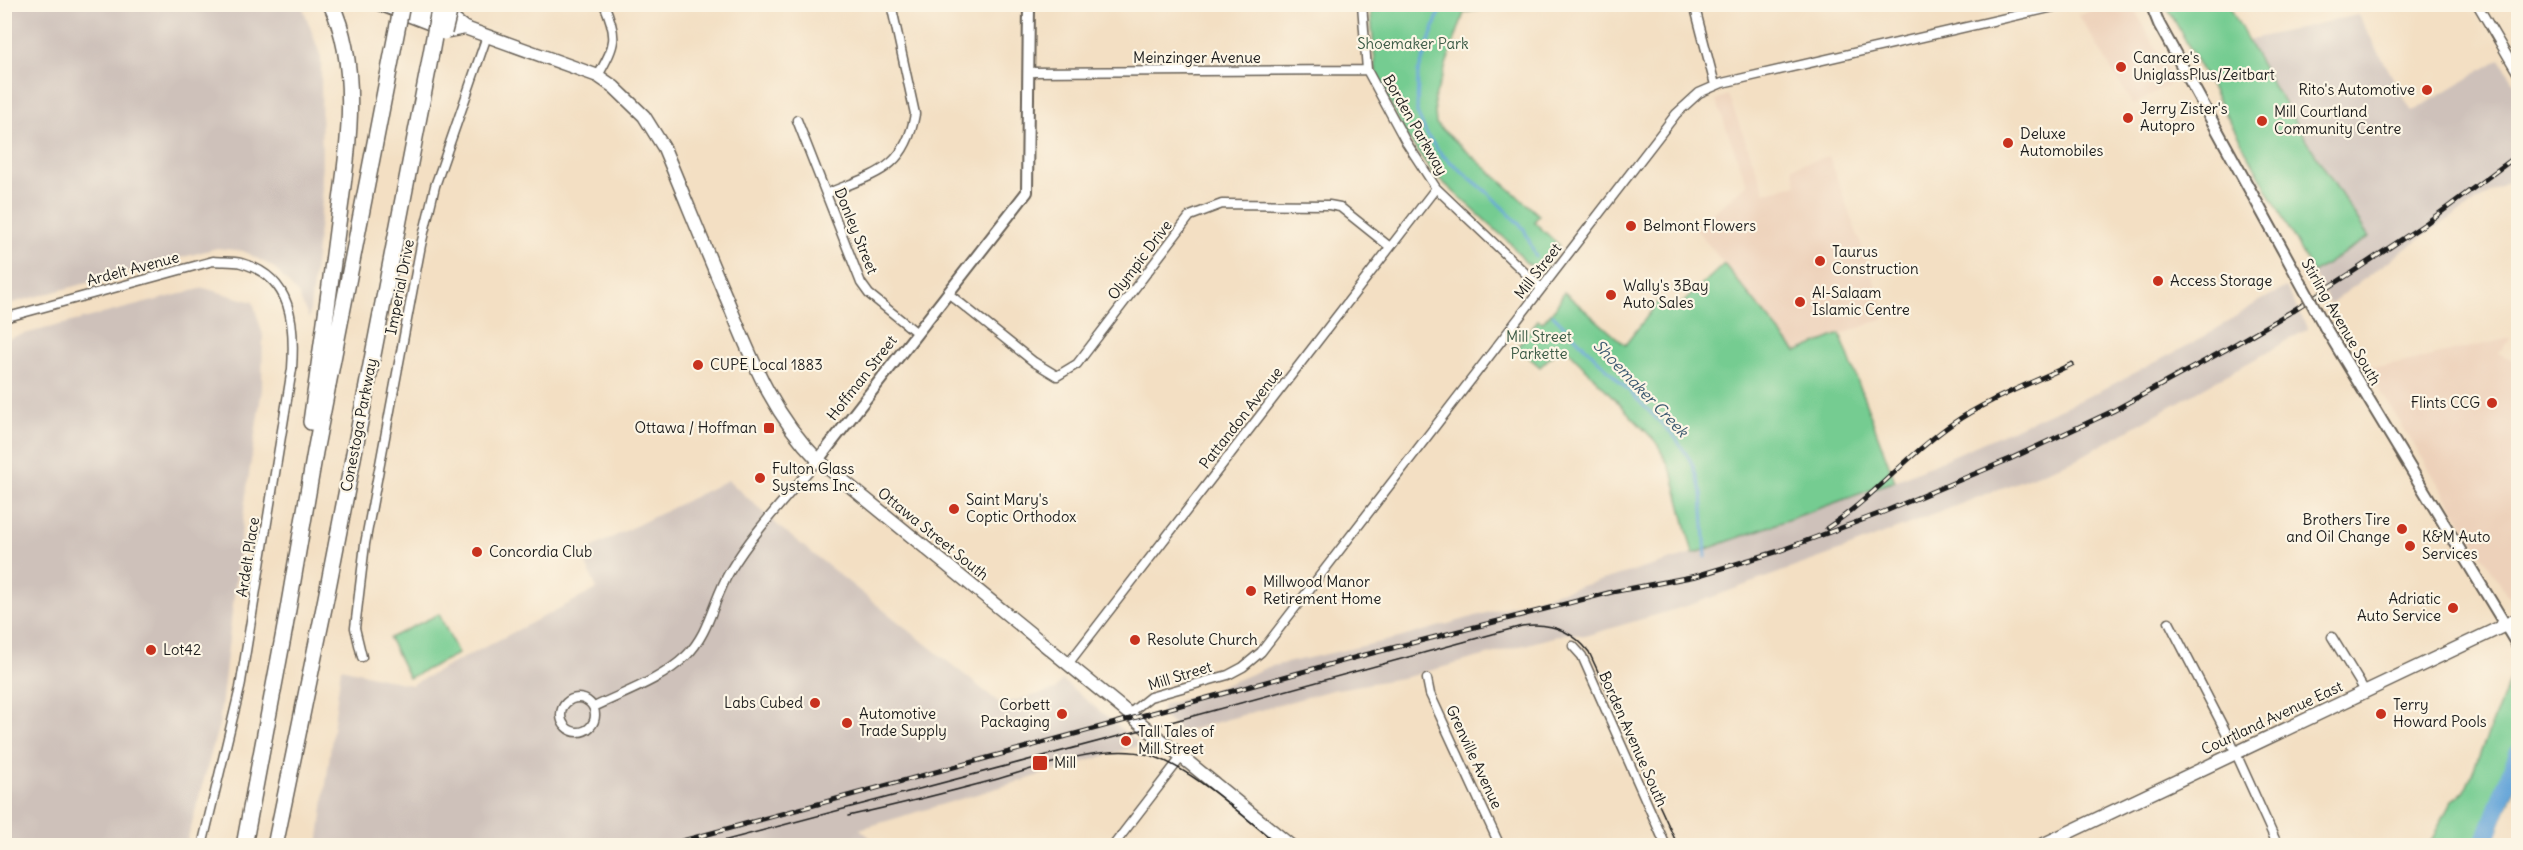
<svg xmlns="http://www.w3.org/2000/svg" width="2523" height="850" font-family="Delius,sans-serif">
<rect width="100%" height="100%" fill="#fcf5e5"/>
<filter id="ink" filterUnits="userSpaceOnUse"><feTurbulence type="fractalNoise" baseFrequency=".0167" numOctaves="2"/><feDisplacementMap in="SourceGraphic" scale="12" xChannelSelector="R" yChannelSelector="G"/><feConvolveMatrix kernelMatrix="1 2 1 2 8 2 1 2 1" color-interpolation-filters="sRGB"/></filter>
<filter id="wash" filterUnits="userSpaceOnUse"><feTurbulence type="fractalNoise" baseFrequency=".008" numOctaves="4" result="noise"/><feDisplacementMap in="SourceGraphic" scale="24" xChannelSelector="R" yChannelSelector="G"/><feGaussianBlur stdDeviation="1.35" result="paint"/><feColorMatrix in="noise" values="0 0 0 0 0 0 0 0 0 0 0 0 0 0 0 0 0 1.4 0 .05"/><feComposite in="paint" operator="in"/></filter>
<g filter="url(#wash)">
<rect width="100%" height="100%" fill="#f3dfc3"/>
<!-- built -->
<path fill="#edd1ba" d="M2119,5H2132L2174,82L2133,105L2078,14Z
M1728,95L1765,192L1797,185L1792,167L1829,156L1887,317L1796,352L1695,228L1747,184L1716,100Z
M2511,338L2498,353L2518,362L2517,599L2509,598L2365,366L2383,367Z"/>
<!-- industrial -->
<path fill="#cec1ba" d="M5,4L302,5L321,57L322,202L309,319L298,294L273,267L243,251L217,248L5,305Z
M2358,15L2412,112L2500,59L2518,89V175L2427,233L2330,304L2313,273L2368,237L2318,160L2247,40Z
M2286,287L2308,329L2077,459L1850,547L1693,604L1585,636L1568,633L1407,677L1332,690L1182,732L1161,715L1163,705L1208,692L1268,667L1399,638L1693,554L1895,481L2098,392L2204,337L2256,303Z
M204,288L253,302L263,335L262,389L246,494L219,724L186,845H5V339Z
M728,480L782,529L1001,704L1055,690L1062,680L1141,745L860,829L879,845L318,846L341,668L411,685L597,589L581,553Z"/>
<!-- green -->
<path fill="#74cc91" stroke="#487456" stroke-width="1.5" d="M1370,5H1499L1464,13L1434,100L1436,124L1539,215L1534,222L1559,245L1545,266L1536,268L1525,262L1511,244L1433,173L1404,132L1376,73Z
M2166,5H2229C2270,85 2319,162 2369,237L2313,273Z
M1724,264L1796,352L1840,334L1895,481L1693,554L1673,475L1657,443L1563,345L1540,367L1517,347L1538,320L1543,322L1556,307L1564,292L1625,345L1660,300L1674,311Z
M439,614L458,654L409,678L389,638Z
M2516,664L2518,668V779L2492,845H2429L2452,800L2465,791Z"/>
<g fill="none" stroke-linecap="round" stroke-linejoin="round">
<!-- stream -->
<path stroke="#66a6d9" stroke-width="3" d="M1442,4L1418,73L1417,113L1428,137L1442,155L1487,192L1524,229L1536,257
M1553,315L1675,437L1692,463L1702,493L1706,557"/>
<!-- river -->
<path stroke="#66a6d9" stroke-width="18" d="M2483,846L2518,753"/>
</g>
</g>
<g filter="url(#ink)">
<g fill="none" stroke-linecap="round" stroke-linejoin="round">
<!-- minor casing -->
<g stroke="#676056" stroke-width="11">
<path id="minor" d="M1362,4L1367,70L1406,142L1436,188L1541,288
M1694,4L1715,85
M2477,4L2518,74
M1028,72L1367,70
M598,76C615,44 619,39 604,4
M797,120L861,283L869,294L917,333
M826,194C873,174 905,171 915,114L891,4
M949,294L1034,362L1057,376L1077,364L1190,216L1222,204L1329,205L1340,207L1390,247
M4,318L213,261C222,262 233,261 241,263C293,277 295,324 292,369L240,688L202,846
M2169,622L2229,738L2278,846
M2332,637L2365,691
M1573,646L1582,656L1666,846
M362,657L355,628L365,544L421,245L435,186L487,36
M1068,664L1436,188
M1427,679L1430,694L1500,846
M561 715a17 17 0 1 1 34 0a17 17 0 1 1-34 0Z
M594,707C625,692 661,680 686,656C710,633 713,599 730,571C754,531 788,496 818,460
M1130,713L1150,697L1228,675L1243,667L1261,652L1676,114L1699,93L1722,83L2067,4
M1113,846L1183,755"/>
</g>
<!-- tertiary casing -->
<g stroke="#676056" stroke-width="14">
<path id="tertiary" d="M2151,4L2159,24L2296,274
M2325,327L2518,646
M818,460L1027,192L1029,4"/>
</g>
<!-- secondary casing -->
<g stroke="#676056" stroke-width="15">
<path id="secondary" d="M379,4L449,31L465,28
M411,4L453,19L465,28L598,76L614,87L644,116L664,148C685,198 705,248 726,297C751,357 771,413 818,460L1291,846
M2040,846L2518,619"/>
</g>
<!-- motorway casing -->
<g stroke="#676056" stroke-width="18">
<path id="motorway" d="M311,422C320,358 329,295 337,231C346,160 363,71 331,4
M244,846L285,627L315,452L393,50
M275,846L326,598L428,70"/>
</g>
<!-- minor -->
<use href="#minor" stroke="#fff" stroke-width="8"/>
<!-- tertiary -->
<use href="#tertiary" stroke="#fff" stroke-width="10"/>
<!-- secondary -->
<use href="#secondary" stroke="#fff" stroke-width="12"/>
<!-- motorway -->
<use href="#motorway" stroke="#fff" stroke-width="15"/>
<!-- tram -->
<path stroke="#1c1c1c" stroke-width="1.5" d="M848,816C897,805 945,793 994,780C1038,768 1104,742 1149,755C1189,766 1246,818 1279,846
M704,846L1149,728L1522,626C1550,622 1572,630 1589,652L1678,846"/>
<!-- rail casing -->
<g stroke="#1c1c1c" stroke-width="5">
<path id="rail" d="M1827,528C1873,498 1907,455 1952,424C1986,400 2034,382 2072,364
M664,846L1361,656L1612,592L1696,576L1779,551L1881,513L2010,459L2113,411L2225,350L2289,313L2351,273L2425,224L2518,155"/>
</g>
<!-- rail -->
<use href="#rail" stroke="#fcf5e5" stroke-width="3" stroke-dasharray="9" stroke-linecap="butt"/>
<!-- tertiary-bridge casing -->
<g stroke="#676056" stroke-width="14" stroke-linecap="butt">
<path id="tertiary-bridge" d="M2296,274L2325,327"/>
</g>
<!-- motorway-bridge casing -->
<g stroke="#676056" stroke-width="18" stroke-linecap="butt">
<path id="motorway-bridge" d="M444,32L451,4
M393,50L402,4
M428,70L440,4"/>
</g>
<!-- tertiary-bridge -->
<use href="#tertiary-bridge" stroke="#fff" stroke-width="10"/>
<!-- motorway-bridge -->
<use href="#motorway-bridge" stroke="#fff" stroke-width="15"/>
</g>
</g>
<!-- markers -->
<g fill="#c8321e" stroke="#fcf5e5" stroke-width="2">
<circle cx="2121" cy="67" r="6"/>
<circle cx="2427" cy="90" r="6"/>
<circle cx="2128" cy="118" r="6"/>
<circle cx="2262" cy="121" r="6"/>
<circle cx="2008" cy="143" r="6"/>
<circle cx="1631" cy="226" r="6"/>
<circle cx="1820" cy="261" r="6"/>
<circle cx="2158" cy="281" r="6"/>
<circle cx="1611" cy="295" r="6"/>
<circle cx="1800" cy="302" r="6"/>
<circle cx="698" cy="365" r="6"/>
<circle cx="2492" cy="403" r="6"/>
<rect x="763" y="422" width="12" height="12" rx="3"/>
<circle cx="760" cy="478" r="6"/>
<circle cx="954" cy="509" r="6"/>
<circle cx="2402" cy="529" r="6"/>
<circle cx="2410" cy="546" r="6"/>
<circle cx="477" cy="552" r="6"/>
<circle cx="1251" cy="591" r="6"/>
<circle cx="2453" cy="608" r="6"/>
<circle cx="1135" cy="640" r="6"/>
<circle cx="151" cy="650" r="6"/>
<circle cx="815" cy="703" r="6"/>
<circle cx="1062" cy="714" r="6"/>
<circle cx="2381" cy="714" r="6"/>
<circle cx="847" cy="723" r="6"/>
<circle cx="1126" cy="741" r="6"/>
<rect x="1032" y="755" width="16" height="16" rx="3"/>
</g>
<g text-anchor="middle" stroke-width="4.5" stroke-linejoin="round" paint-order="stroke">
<!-- park labels -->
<g font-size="15" fill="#3b5a45" stroke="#fcf5e5">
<text x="1413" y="49">Shoemaker Park</text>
<text x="1539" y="342">Mill Street<tspan x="1539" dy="17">Parkette</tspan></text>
</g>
<!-- street labels -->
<g font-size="15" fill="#1c1c1c" stroke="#fcf5e5">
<text x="1197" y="63">Meinzinger Avenue</text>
<text transform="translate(1415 125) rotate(60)" y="5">Borden Parkway</text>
<text transform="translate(856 231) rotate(68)" y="5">Donley Street</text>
<text transform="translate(1140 260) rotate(-53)" y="5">Olympic Drive</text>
<text transform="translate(133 269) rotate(-15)" y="5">Ardelt Avenue</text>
<text transform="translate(1538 271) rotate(-52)" y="5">Mill Street</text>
<text transform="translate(400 287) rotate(-79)" y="5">Imperial Drive</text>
<text transform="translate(2341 322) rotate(60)" y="5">Stirling Avenue South</text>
<text transform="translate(862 378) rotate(-52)" y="5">Hoffman Street</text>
<text transform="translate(1241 418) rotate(-52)" y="5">Pattandon Avenue</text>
<text transform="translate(359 425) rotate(-79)" y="5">Conestoga Parkway</text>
<text transform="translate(933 534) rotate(39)" y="5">Ottawa Street South</text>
<text transform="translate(248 557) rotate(-81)" y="5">Ardelt Place</text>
<text transform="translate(1180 676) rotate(-17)" y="5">Mill Street</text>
<text transform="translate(2272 718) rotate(-25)" y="5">Courtland Avenue East</text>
<text transform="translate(1633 739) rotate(66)" y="5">Borden Avenue South</text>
<text transform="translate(1474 757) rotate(65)" y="5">Grenville Avenue</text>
</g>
<!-- poi labels -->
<g font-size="15" fill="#1c1c1c" stroke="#fcf5e5" text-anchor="start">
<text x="2133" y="63">Cancare's<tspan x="2133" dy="17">UniglassPlus/Zeitbart</tspan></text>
<text x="2415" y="95" text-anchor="end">Rito's Automotive</text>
<text x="2140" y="114">Jerry Zister's<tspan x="2140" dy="17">Autopro</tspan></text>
<text x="2274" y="117">Mill Courtland<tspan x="2274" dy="17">Community Centre</tspan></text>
<text x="2020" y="139">Deluxe<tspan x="2020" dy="17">Automobiles</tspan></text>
<text x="1643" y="231">Belmont Flowers</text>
<text x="1832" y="257">Taurus<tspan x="1832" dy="17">Construction</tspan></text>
<text x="2170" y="286">Access Storage</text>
<text x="1623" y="291">Wally's 3Bay<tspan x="1623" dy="17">Auto Sales</tspan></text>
<text x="1812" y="298">Al-Salaam<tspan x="1812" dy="17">Islamic Centre</tspan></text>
<text x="710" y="370">CUPE Local 1883</text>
<text x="2480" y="408" text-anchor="end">Flints CCG</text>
<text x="757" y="433" text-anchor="end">Ottawa / Hoffman</text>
<text x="772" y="474">Fulton Glass<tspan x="772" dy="17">Systems Inc.</tspan></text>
<text x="966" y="505">Saint Mary's<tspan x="966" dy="17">Coptic Orthodox</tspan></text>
<text x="2390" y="525" text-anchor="end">Brothers Tire<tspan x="2390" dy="17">and Oil Change</tspan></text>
<text x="2422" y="542">K&amp;M Auto<tspan x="2422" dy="17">Services</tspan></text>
<text x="489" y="557">Concordia Club</text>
<text x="1263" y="587">Millwood Manor<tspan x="1263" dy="17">Retirement Home</tspan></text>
<text x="2441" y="604" text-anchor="end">Adriatic<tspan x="2441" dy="17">Auto Service</tspan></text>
<text x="1147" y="645">Resolute Church</text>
<text x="163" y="655">Lot42</text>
<text x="803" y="708" text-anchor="end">Labs Cubed</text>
<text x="1050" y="710" text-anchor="end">Corbett<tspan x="1050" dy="17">Packaging</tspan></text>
<text x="2393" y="710">Terry<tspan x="2393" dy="17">Howard Pools</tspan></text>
<text x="859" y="719">Automotive<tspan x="859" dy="17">Trade Supply</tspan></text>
<text x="1138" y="737">Tall Tales of<tspan x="1138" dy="17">Mill Street</tspan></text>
<text x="1054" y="768">Mill</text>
</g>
<!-- water labels -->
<g font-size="16" font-style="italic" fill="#3d5a71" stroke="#fcf5e5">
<text transform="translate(1641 388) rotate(46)" y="6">Shoemaker Creek</text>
</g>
</g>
<!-- margin -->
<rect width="2523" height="850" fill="none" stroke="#fcf5e5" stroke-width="24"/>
</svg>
